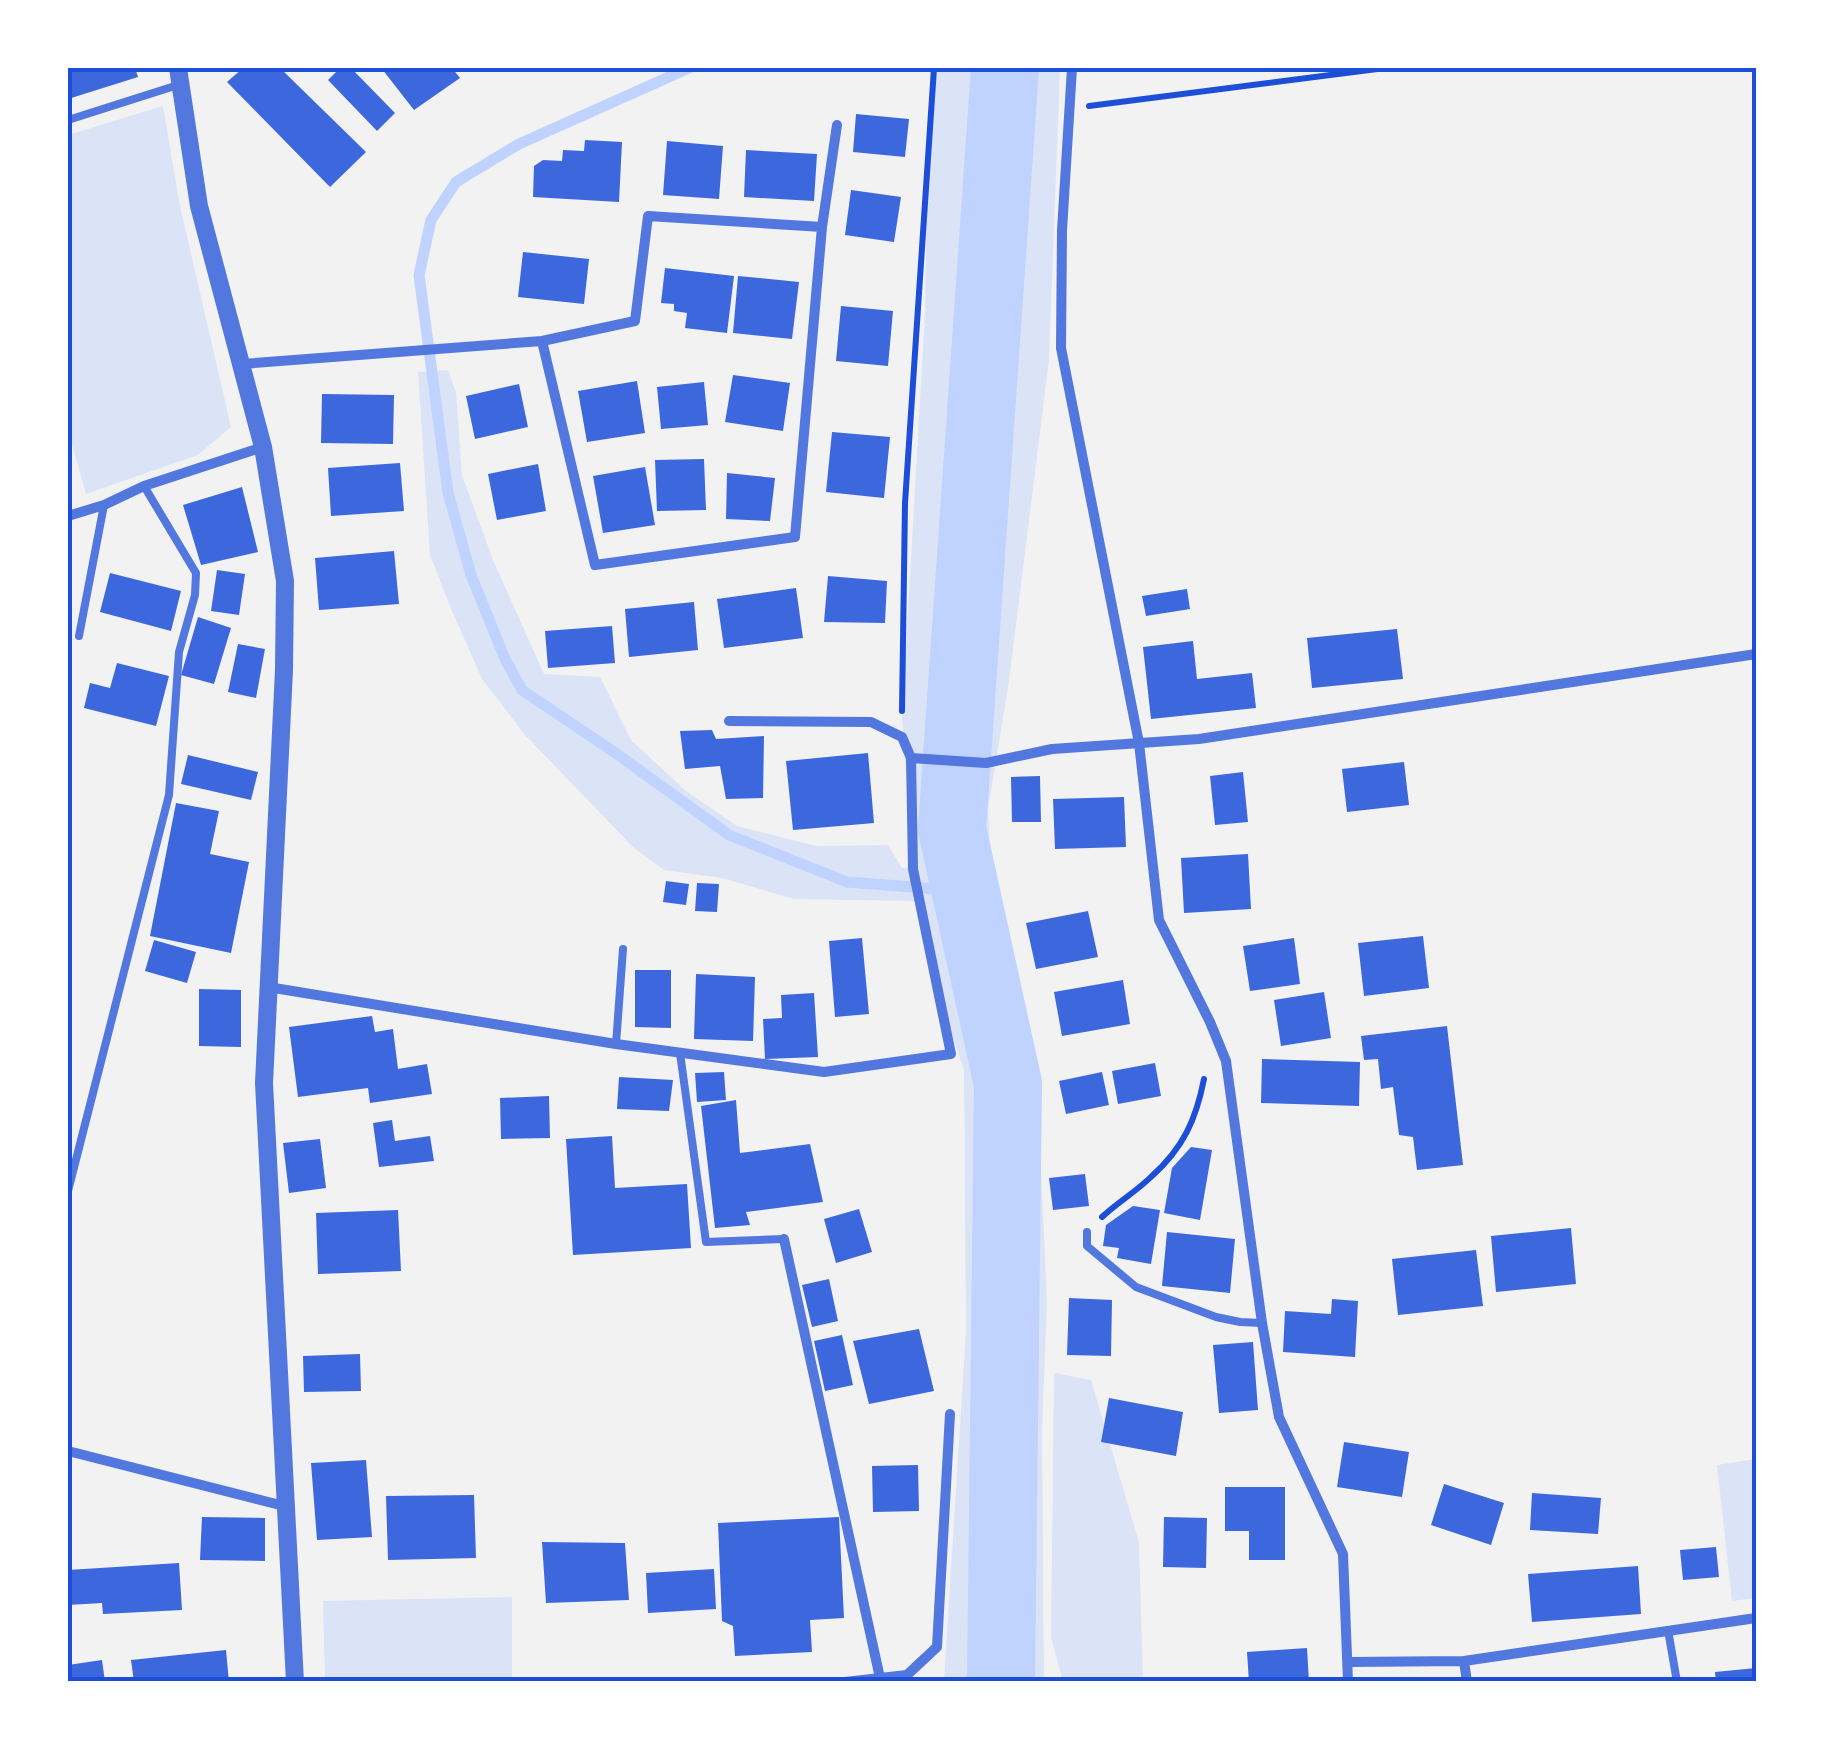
<svg xmlns="http://www.w3.org/2000/svg" width="1824" height="1749" font-family="'Exo 2',sans-serif">
<rect width="100%" height="100%" fill="#f2f2f2"/>
<!-- green -->
<path fill="#dbe4f7" d="M933,68H1060L1049,360L1009,681L988,809L993,897L1037,1086L1047,1302L1042,1430L1044,1681H944L966,1330L964,1070L937,992L918,901L794,899L722,878L664,870L634,848L525,735L482,679L449,604L430,555L418,372L448,370L456,392L462,475L493,560L544,674L600,677L631,740L686,791L737,826L816,846L888,845L902,868L913,866L902,717L925,313L927,173Z
M163,106L180,206L231,427L198,455L86,494L68,430V135Z
M1054,1373L1091,1380L1139,1542L1143,1681H1063L1051,1638Z
M1756,1459V1598L1732,1601L1717,1465Z
M512,1597V1681H325L323,1601Z"/>
<g fill="none" stroke-linecap="round" stroke-linejoin="round">
<!-- stream -->
<path stroke="#bfd3fe" stroke-width="11" d="M689,68L519,144L456,182L431,220L419,275L448,493L471,575L505,659L522,690L617,754L729,835L847,882L965,891"/>
<!-- river -->
<path stroke="#bfd3fe" stroke-width="68" d="M1001,1682L1008,1084L952,829L1005,68"/>
</g>
<!-- building -->
<path fill="#3d67dc" d="M68,68H135L138,77L68,99Z
M243,68H280L366,152L330,187L227,82Z
M340,68H351L395,113L377,131L328,80Z
M385,68H452L460,78L414,110L382,69Z
M856,114L909,119L905,157L853,152Z
M585,140L622,142L619,202L533,197L534,166L543,160L562,161L563,150L584,151Z
M667,141L723,146L719,199L663,195Z
M746,150L817,154L814,201L744,197Z
M851,190L901,197L894,242L845,235Z
M523,252L589,259L584,304L518,297Z
M665,268L734,276L727,333L685,328L687,313L674,311V304L661,303Z
M738,276L799,282L792,339L733,333Z
M841,306L893,311L888,366L836,361Z
M733,375L790,383L783,431L725,422Z
M637,381L645,433L587,442L578,391Z
M704,382L708,425L661,429L657,387Z
M519,384L528,427L475,439L466,396Z
M322,394L394,395L393,444L321,443Z
M832,432L890,437L884,498L826,492Z
M704,459L706,510L657,511L655,460Z
M400,463L404,511L331,516L328,468Z
M538,464L546,511L497,520L488,474Z
M645,467L655,525L603,533L593,476Z
M727,473L775,478L770,521L726,519Z
M242,487L258,552L201,565L183,505Z
M394,551L399,604L319,610L315,558Z
M217,570L245,574L239,615L211,611Z
M110,573L181,591L171,631L100,612Z
M828,576L887,581L885,623L824,622Z
M796,588L803,638L724,648L717,599Z
M1187,589L1190,609L1146,616L1142,596Z
M694,602L698,650L629,657L625,609Z
M198,617L231,628L214,684L181,675Z
M612,626L615,663L548,668L545,631Z
M1397,629L1403,679L1312,688L1307,638Z
M1193,641L1197,679L1252,673L1256,708L1151,719L1143,647Z
M238,644L265,649L256,698L228,692Z
M117,663L169,676L156,726L84,708L90,683L110,688Z
M712,730L716,739L764,736L763,798L726,799L720,766L685,769L680,731Z
M868,753L874,823L793,830L786,761Z
M188,755L258,772L251,800L181,784Z
M1404,762L1409,805L1347,812L1342,769Z
M1243,772L1248,822L1215,825L1210,776Z
M1040,776L1041,822H1012L1011,777Z
M1124,797L1126,847L1055,849L1053,799Z
M176,803L219,811L210,854L249,862L231,953L150,936Z
M1248,854L1251,909L1184,913L1181,858Z
M666,881L689,884L686,905L663,902Z
M697,883L719,884L717,912L695,911Z
M1088,911L1098,957L1036,969L1026,923Z
M1423,936L1429,988L1364,996L1358,943Z
M862,938L869,1014L835,1017L829,941Z
M1294,938L1300,984L1250,991L1243,946Z
M154,940L196,952L187,983L145,971Z
M635,970H671V1028L635,1027Z
M696,974L755,977L753,1041L694,1039Z
M1123,980L1130,1024L1062,1036L1054,992Z
M199,989L241,990V1047L199,1046Z
M1324,992L1331,1038L1281,1046L1274,1000Z
M814,993L818,1057L765,1059L763,1019L782,1018L781,995Z
M372,1016L375,1032L393,1029L398,1069L427,1064L432,1094L370,1103L368,1088L298,1097L289,1027Z
M1447,1026L1463,1165L1417,1170L1413,1137L1399,1135L1393,1087L1381,1089L1378,1059L1364,1060L1361,1036Z
M1262,1059L1360,1062L1359,1106L1261,1103Z
M1155,1063L1161,1096L1118,1104L1112,1071Z
M724,1072L726,1100L697,1102L695,1073Z
M1102,1072L1109,1105L1066,1114L1059,1081Z
M619,1077L673,1080L669,1111L617,1109Z
M549,1096L550,1138L501,1139L500,1098Z
M736,1100L740,1153L810,1144L823,1202L746,1212L750,1225L715,1228L701,1106Z
M392,1120L395,1141L430,1136L434,1161L379,1167L373,1123Z
M612,1136L615,1188L687,1184L691,1248L573,1255L566,1139Z
M320,1139L326,1188L289,1193L283,1143Z
M1191,1147L1212,1150L1200,1220L1164,1213L1172,1168Z
M1085,1174L1089,1206L1053,1210L1049,1178Z
M1133,1206L1160,1210L1151,1264L1117,1258L1119,1248L1103,1246L1106,1225Z
M859,1209L872,1252L836,1263L824,1219Z
M398,1210L401,1271L318,1274L316,1213Z
M1571,1228L1576,1284L1496,1292L1491,1236Z
M1167,1232L1235,1239L1230,1293L1162,1286Z
M1476,1250L1483,1306L1398,1315L1392,1259Z
M829,1279L838,1321L812,1327L802,1285Z
M1069,1298L1112,1300L1111,1356L1067,1355Z
M1332,1299L1358,1301L1355,1357L1283,1352L1285,1311L1331,1314Z
M919,1329L934,1391L869,1404L853,1341Z
M842,1335L853,1385L825,1391L814,1341Z
M1253,1342L1258,1410L1219,1413L1213,1345Z
M360,1354L361,1391L304,1392L303,1356Z
M1109,1398L1183,1412L1176,1456L1101,1442Z
M1344,1442L1409,1452L1402,1497L1337,1487Z
M366,1460L372,1537L317,1540L311,1463Z
M918,1465L919,1511L873,1512L872,1466Z
M1444,1484L1504,1503L1491,1545L1431,1525Z
M1225,1487H1285V1560H1249V1531H1225Z
M1532,1493L1601,1498L1598,1534L1530,1530Z
M474,1495L476,1558L388,1560L386,1496Z
M202,1517L265,1518V1561L200,1560Z
M839,1517L844,1618L810,1620L812,1652L735,1656L733,1626L722,1621L718,1523Z
M1164,1517L1207,1518L1206,1568L1163,1567Z
M542,1542L625,1543L629,1600L546,1603Z
M1716,1547L1719,1577L1683,1580L1680,1550Z
M179,1563L182,1610L103,1614L102,1603L68,1605V1570Z
M1638,1566L1641,1614L1532,1622L1528,1574Z
M714,1569L716,1609L648,1613L646,1573Z
M1307,1648L1309,1682H1249L1247,1652Z
M226,1650L229,1682H134L131,1660Z
M102,1660L105,1682H68V1665Z
M1756,1668V1682H1716L1715,1672Z"/>
<g fill="none" stroke-linecap="round" stroke-linejoin="round">
<!-- path -->
<path stroke="#1d4ed8" stroke-width="6" d="M1089,106L1385,68
M902,711L905,503L934,68
M1102,1217C1118,1202 1137,1191 1152,1176C1183,1148 1196,1120 1204,1079"/>
<!-- service -->
<path stroke="#5277de" stroke-width="8" d="M68,120L178,85
M79,636L104,505
M616,1044L623,949
M680,1053L706,1242L784,1239
M68,1191L169,795L179,652L195,595L196,573L144,486
M1087,1232V1246L1136,1287L1216,1317L1240,1322L1262,1323
M1668,1630L1677,1682"/>
<!-- minor -->
<path stroke="#5277de" stroke-width="10" d="M1072,68L1062,230L1061,348L1139,743L1159,920L1210,1022L1226,1061L1262,1323L1279,1417L1343,1554L1348,1682
M542,341L595,565L795,537L822,227L837,125
M242,364L542,341L635,321L648,216L822,227
M68,516L104,505L144,486L263,447
M911,758L986,763L1052,749L1199,739L1756,654
M268,987L616,1044L824,1072L951,1054L913,869L911,758L902,737L871,722L729,721
M784,1239L880,1678
M68,1451L284,1506
M1464,1661L1467,1682
M1349,1662L1464,1661L1756,1618
M845,1682L907,1675L937,1647L950,1414"/>
<!-- tertiary -->
<path stroke="#5277de" stroke-width="18" d="M178,68L199,206L263,447L285,581L284,670L264,1083L295,1682"/>
</g>
<!-- border -->
<rect width="1824" height="1749" fill="none" stroke="#ffffff" stroke-width="140"/>
<rect x="70" y="70" width="1684" height="1609" fill="none" stroke="#1d4ed8" stroke-width="4"/>
</svg>
